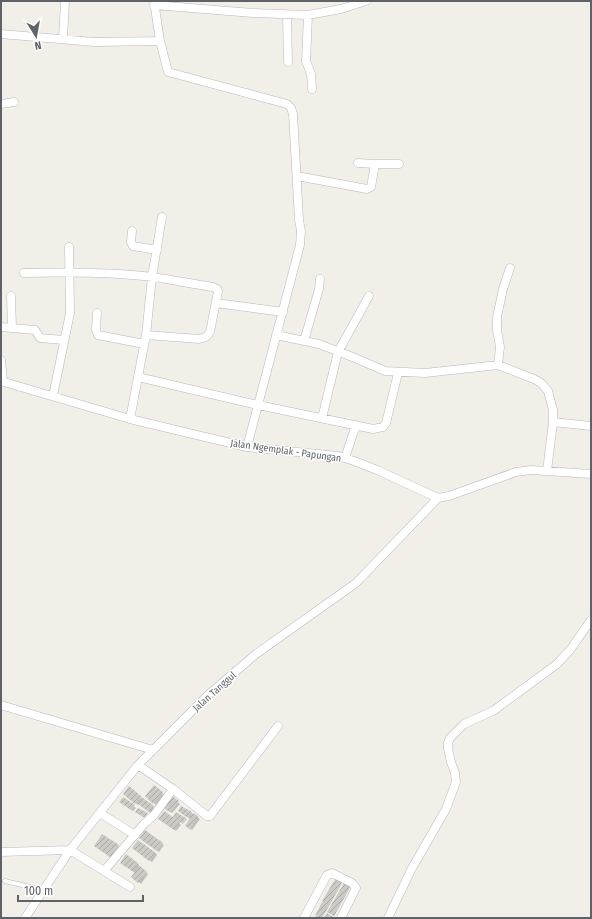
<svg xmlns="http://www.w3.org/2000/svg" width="592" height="919" font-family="'Fira Sans Condensed',sans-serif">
<defs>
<pattern id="building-hatch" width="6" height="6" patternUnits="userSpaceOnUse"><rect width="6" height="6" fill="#cccac5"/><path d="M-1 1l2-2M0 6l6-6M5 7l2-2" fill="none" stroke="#a9a8a4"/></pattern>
</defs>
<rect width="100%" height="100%" fill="#f1efe8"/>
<!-- shadow -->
<path fill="#0003" d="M130,788L155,809L151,813L139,804L138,805L124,794Z
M162,793L164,795L156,805L148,798Z
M123,798L136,808L133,811L122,804Z
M178,802L180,804L172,813L164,808Z
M181,813H191L200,819L192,830L188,828L191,819Z
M162,820L179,823L181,825L176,831Z
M142,840L162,844L164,845L159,852Z
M95,846H118L120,848L112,858Z
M135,850L155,853L157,855L152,862Z
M138,863L139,866L148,874L141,884L134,878L135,873L124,864Z
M336,879L342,883L322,918H320L316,916Z
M350,887L334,916L329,912Z"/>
<!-- building -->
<path fill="url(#building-hatch)" d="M154,785L163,792L153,804L145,796Z
M129,786L142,797L135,804L123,794Z
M171,795L179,801L170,812L161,806Z
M123,797L135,805L131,810L119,802Z
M143,798L154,806L149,812L138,804Z
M181,806L192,812L188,818L178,811Z
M138,808L148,813L145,818L135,812Z
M164,811L180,822L174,830L158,819Z
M176,812L187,819L183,824L173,817Z
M193,813L198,816L190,829L185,826Z
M145,830L163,843L157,851L139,838Z
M102,834L119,845L110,857L94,846Z
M138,840L156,853L149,861L132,848Z
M126,854L138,863L132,871L120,863Z
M140,866L147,872L138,883L131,877Z
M336,878L342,882L322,918H319L315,916L322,902L326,904L322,901Z
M344,883L351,886L334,916L327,912Z
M327,913L333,917L332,918H324Z"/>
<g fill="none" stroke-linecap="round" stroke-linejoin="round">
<!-- service casing -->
<g stroke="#b5b8bc" stroke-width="5">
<path id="service" d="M5,881L43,890"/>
</g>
<!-- minor casing -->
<g stroke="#b5b8bc" stroke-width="9">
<path id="minor" d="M154,1L160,41L168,72L287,104L291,108L293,114L299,220L301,231L300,245L247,447
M154,5L253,13L308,15L341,9L366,1
M287,15L288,62
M308,15L306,61L311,74L312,89
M1,34L94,42L160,41
M63,39L65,1
M1,104L14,102
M358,163L375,164
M297,176L367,189L371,187L375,164H399
M132,231L131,242L133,246L157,250
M24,273C67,272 110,272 153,277C173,280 193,284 213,287L217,289L218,291L210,332L206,337L199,339L146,335
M216,303L283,312
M97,313L96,330L98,335L144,344
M1,327L12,328L11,296
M12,328L35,330L40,338L64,340
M276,335L319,344L355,358L385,371L425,373L498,365L534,379L541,383L548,391L553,410V422L547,471
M304,341L319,289L320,279
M1,360L3,381
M498,365L500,347L497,330V317L503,289L510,268
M138,377L258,405L373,429L383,427L386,423L398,373
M1,381L130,419L247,447L338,456L354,461L377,470L438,498L449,496L516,472L531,470L591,474
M53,396L70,313L69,247
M322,418L338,352L369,296
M130,419L146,335L152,277L162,217
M553,422L591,426
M345,458L356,425
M1,705L153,750
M138,765L173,789L207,816H210L278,726
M100,813L135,835
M1,852L70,850L130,887
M104,871L144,824L154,815L173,789
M25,918L70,850L138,765L207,696L256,654L356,583L438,498
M304,918L327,875L332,873L352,883L356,888L341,918
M388,918L411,870L446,809L456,782L455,773L451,762L448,749V743L450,738L464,724L493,711L557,664L570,650L591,620"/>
</g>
<!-- service -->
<use href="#service" stroke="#fff" stroke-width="4"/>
<!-- minor -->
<use href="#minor" stroke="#fff" stroke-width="8"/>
</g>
<g text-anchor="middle" stroke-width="3" stroke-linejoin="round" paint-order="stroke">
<!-- street labels -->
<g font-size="10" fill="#5f6368" stroke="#fff">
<text transform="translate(286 450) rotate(8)" y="4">Jalan Ngemplak - Papungan</text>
<text transform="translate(214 691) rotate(-42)" y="4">Jalan Tanggul</text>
</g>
</g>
<!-- border -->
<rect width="592" height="919" fill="none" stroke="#5f6368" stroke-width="4"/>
<!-- north arrow -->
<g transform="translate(36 36) rotate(169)" stroke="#ffffff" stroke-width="3" paint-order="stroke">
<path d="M0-3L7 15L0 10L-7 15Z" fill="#5f6368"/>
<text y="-6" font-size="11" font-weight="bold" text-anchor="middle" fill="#5f6368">N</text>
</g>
<!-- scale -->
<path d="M18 895v6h125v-6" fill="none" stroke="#5f6368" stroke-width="2"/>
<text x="24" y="895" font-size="12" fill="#5f6368" stroke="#ffffff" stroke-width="3" paint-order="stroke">100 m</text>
</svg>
